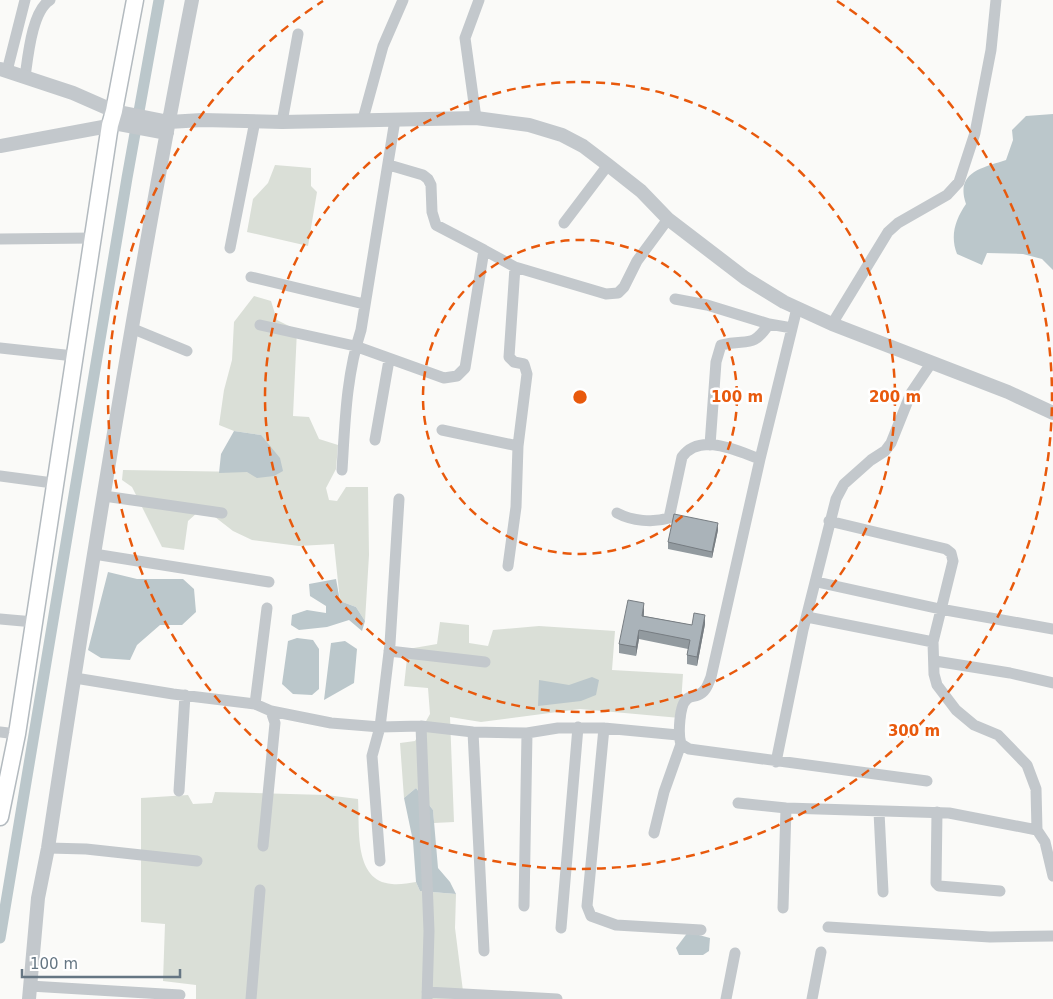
<svg xmlns="http://www.w3.org/2000/svg" width="1053" height="999" font-family="'DejaVu Sans',sans-serif">
<rect width="100%" height="100%" fill="#fafaf8"/>
<!-- green -->
<path fill="#dadfd7" d="M275,165L311,168V186L317,192L308,246L247,232L253,199L268,183Z
M254,296L271,301L277,320L297,330L293,416L309,417L319,439L338,445L336,469L326,488L329,500L337,501L346,487H368L369,555L365,621L356,607L340,601L334,544L299,546L252,540L233,531L215,517L198,512L188,521L184,550L162,547L132,487L122,480L123,470L247,472L261,435L234,431L219,425L224,390L232,360L234,322Z
M440,622L469,625V643L488,646L493,630L539,626L615,631L612,670L683,674L680,718L580,709L481,722L450,717L454,822L434,823L433,810L416,788L404,798L400,743L415,741L430,714L428,688L404,686L408,649L437,644Z
M215,792L326,795L358,799C360,828 353,881 392,884C400,885 408,883 416,882L420,891L456,894L455,928L464,999H196V985L163,981L165,924L141,922V798L188,795L193,804L212,803Z"/>
<!-- water -->
<path fill="#bbc7cb" d="M1053,114V270L1042,259L1023,254L987,253L982,265L957,254C950,236 955,220 966,204C955,172 982,168 1006,160L1013,140L1012,130L1026,116Z
M234,431L261,435L280,458L283,471L274,476L257,478L247,472L219,473L221,454Z
M108,572L137,579H183L194,589L196,612L182,625H160L137,645L130,660L101,658L88,650Z
M336,579L340,601L356,607L365,621L362,631L349,620L327,627L299,630L291,625L292,615L307,610L326,613V606L310,596L309,584Z
M297,638L313,640L319,649V689L312,695L293,694L282,684L288,641Z
M345,641L357,649L354,683L324,700L331,643Z
M592,677L599,680L596,695L581,701L538,706L539,680L569,685Z
M416,788L433,810L438,868L450,882L456,894L420,891L416,882L413,841L404,798Z
M688,932L710,938L709,951L703,955H679L676,948Z"/>
<g fill="none" stroke-linecap="round" stroke-linejoin="round">
<!-- canal -->
<path stroke="#bbc7cb" stroke-width="11" d="M0,938L127,178L159,0"/>
<!-- secondary casing -->
<g stroke="#b3babf" stroke-width="19">
<path id="secondary" d="M0,817L17,734L110,125L114,111L135,0"/>
</g>
<!-- minor -->
<path stroke="#c3c8cc" stroke-width="11" d="M7,71L25,0
M25,77C28,56 32,11 50,0
M476,118L465,38L479,0
M363,119L383,46L403,0
M282,122L298,34
M564,223L608,165
M0,239L93,238
M230,248L255,121
M484,250L515,267L606,294L618,293L624,287L637,261L668,219
M251,277L364,304
M675,299L707,305L769,324
M797,308L760,459L711,677C708,684 706,692 698,695C694,697 690,696 687,699C679,705 678,735 681,744L689,749L927,781
M832,324L888,232L898,223L947,195L959,182L975,133L991,50L996,0
M260,325L355,346L444,378L457,376L465,368L484,250L436,225L432,212L431,185L428,179L423,175L389,165
M131,328L187,351
M0,348L74,356
M442,430L518,446
M375,440L389,360
M710,445L716,362L721,345C748,338 751,350 769,324L792,328
M342,470C345,423 346,376 361,330L395,120
M0,476L53,483
M104,496L222,513
M617,513C632,521 653,523 669,518L682,457C700,432 737,451 760,459
M829,521L946,549L951,553L953,561L933,642L934,674L937,685L956,710L974,725L998,735L1027,765L1036,789L1037,830L1045,842L1053,876
M94,554L269,582
M508,566L516,507L518,446L527,374L524,364L514,362L509,357L515,267
M817,582L940,609L1053,629
M807,617L933,642
M0,619L34,622
M389,651L485,662
M935,661L1010,673L1053,683
M75,678L173,694L255,704L271,711L275,723L263,846
M255,704L267,608
M271,711L331,723L380,727L421,726L473,732L527,733L558,728H604L678,735
M421,726L429,931L427,999
M604,728L587,906L591,916L616,925L701,930
M0,732L17,734
M473,732L484,951
M776,762L803,630L836,499L844,484L871,460L885,451L891,443L911,393L932,362
M179,791L185,695
M738,803L786,808L949,813L1037,830
M879,812L883,892
M937,812L936,883L939,886L1000,891
M654,833L664,792L681,744
M48,848L86,849L197,861
M380,861L372,756L380,727L390,644L399,499
M524,906L527,733
M783,908L786,808
M828,927L990,937L1053,936
M561,928L578,727
M30,986L180,995
M427,992L557,999
M251,999L260,890
M726,999L735,953
M812,999L821,952"/>
<!-- tertiary -->
<path stroke="#c3c8cc" stroke-width="14" d="M0,69L73,93L114,111L169,122L202,120L282,122L476,118L529,125L562,135L583,146L608,165L641,191L668,219L745,278L784,302L832,324L1008,392L1053,413
M0,146L119,124L167,133
M29,999L38,898L48,848C91,564 137,281 192,0"/>
<!-- secondary -->
<use href="#secondary" stroke="#fff" stroke-width="16"/>
</g>
<!-- wall -->
<path fill="#929a9f" d="M718,530L712,558L668,549V542Z
M644,612V616L692,625L705,624L697,666L687,664V655L688,649L639,639L636,656L619,653V644Z"/>
<!-- shaded-wall -->
<path fill="#777d82" d="M718,523V530L712,558V552Z
M644,603V612L642,625V616Z
M705,615V624L697,666V657Z
M639,630V639L636,656V647Z"/>
<!-- building -->
<path fill="#aab3b9" stroke="#777d82" d="M674,514L718,523L712,552L668,542Z
M628,600L644,603L642,616L692,625L694,613L705,615L697,657L687,655L690,640L639,630L636,647L619,644Z"/>
<!-- distance rings -->
<g fill="none" stroke="#e8590c" stroke-width="2.5" stroke-dasharray="9 6">
<circle cx="580" cy="397" r="157"/>
<circle cx="580" cy="397" r="315"/>
<path d="M837 1A472 472 0 1 1 323 1"/>
</g>
<circle cx="580" cy="397" r="8" fill="#e8590c" stroke="#fff" stroke-width="2.5"/>
<g font-size="15" text-anchor="middle" font-weight="bold" fill="#e8590c" stroke="#fff" stroke-width="5" stroke-linejoin="round" paint-order="stroke">
<text x="737" y="402">100 m</text>
<text x="895" y="402">200 m</text>
<text x="914" y="736">300 m</text>
</g>
<!-- scale -->
<path d="M22 969v8h158v-8" fill="none" stroke="#657683" stroke-width="2.5"/>
<text x="30" y="969" font-size="15" fill="#657683" stroke="#ffffff" stroke-width="4" paint-order="stroke">100 m</text>
</svg>
